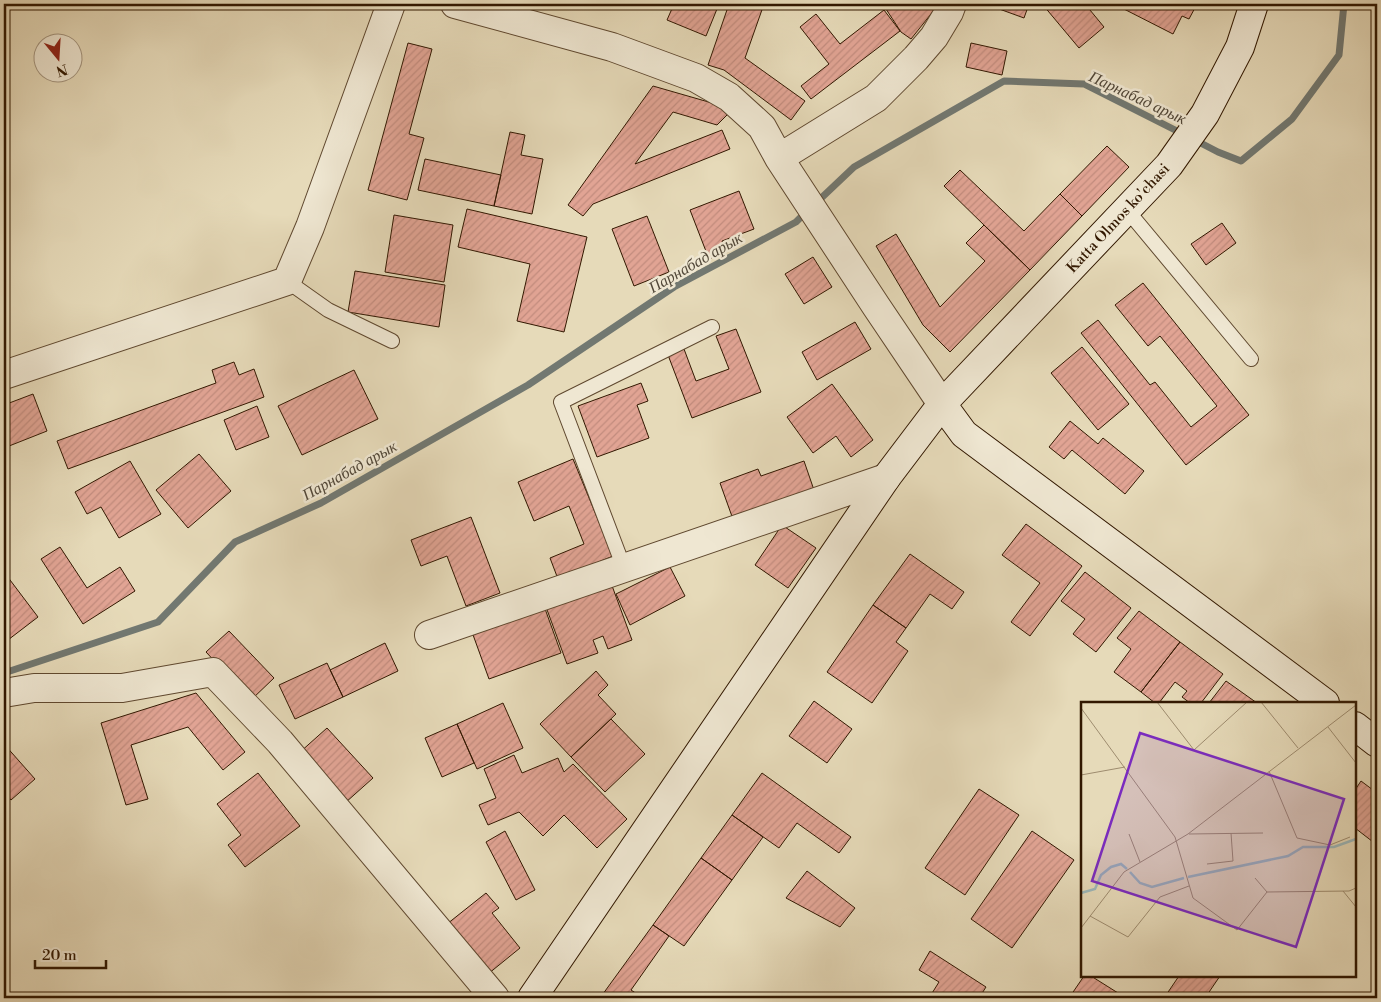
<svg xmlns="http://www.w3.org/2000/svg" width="1381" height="1002" font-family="'Libre Bodoni',serif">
<defs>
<pattern id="building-hatch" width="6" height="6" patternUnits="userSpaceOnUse" patternTransform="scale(1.25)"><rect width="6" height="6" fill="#e1a494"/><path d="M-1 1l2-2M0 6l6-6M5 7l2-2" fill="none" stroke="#c28c7e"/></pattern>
</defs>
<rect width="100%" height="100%" fill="#e6dab9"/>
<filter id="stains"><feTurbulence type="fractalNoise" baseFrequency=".004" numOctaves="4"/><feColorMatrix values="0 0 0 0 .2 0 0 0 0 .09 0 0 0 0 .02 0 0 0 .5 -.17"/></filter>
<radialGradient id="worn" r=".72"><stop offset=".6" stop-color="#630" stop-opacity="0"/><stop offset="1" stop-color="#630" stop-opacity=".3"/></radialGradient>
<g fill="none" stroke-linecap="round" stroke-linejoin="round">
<!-- stream -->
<path stroke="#727871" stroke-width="7" d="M1193,139L1218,152L1241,161L1292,119L1339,55L1344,4
M816,203L854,167L1004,81L1084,84L1183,134
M4,673L158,622L235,542L321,503L528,385L674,287L796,222L808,210"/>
</g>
<!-- building -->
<path fill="url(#building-hatch)" stroke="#321801" d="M674,4H719L706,36L667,20Z
M729,4H764L745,58L805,101L791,120L724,70L708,65Z
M890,4H939L911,39L901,32L886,9Z
M992,4H1029L1024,18L991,6Z
M1045,4H1085L1104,27L1079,48L1043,5Z
M1122,4H1197L1189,19L1182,16L1173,34L1120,7Z
M884,10L900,31L811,99L801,86L829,64L800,27L816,14L840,44Z
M408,43L432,49L409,134L424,138L407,200L368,190Z
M971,43L1007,51L1002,75L966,67Z
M653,86L733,109L717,125L673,112L635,164L722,130L730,149L593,204L583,216L568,205Z
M510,132L525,135L521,155L543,159L532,214L494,206Z
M1107,146L1129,167L1082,216L1060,194Z
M425,159L501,175L494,206L418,190Z
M960,170L1024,231L1060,194L1082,216L1030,270L944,186Z
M739,191L754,229L722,241L726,252L709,259L690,210Z
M467,209L587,237L564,332L517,321L530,264L458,247Z
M394,215L453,225L444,282L385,272Z
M647,216L669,272L634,286L612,229Z
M1222,223L1236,243L1206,265L1191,244Z
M984,225L1030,270L950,352L923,325L876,246L896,234L940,307L985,261L966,243Z
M813,257L832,287L804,304L785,274Z
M355,271L445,285L439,327L348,312Z
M1143,283L1249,415L1186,465L1081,333L1098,320L1150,385L1155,382L1191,427L1217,406L1160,336L1148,346L1115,305Z
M855,322L871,349L817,380L802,352Z
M736,329L761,392L692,418L668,355L684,349L696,381L729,369L716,336Z
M1082,347L1129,404L1098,430L1051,373Z
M234,362L239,375L254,369L264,397L68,469L57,441L216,383L212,370Z
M354,370L378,419L302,455L278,406Z
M641,383L648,401L637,405L649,438L597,457L578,406Z
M832,384L873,440L851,457L836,436L813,453L787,417Z
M33,394L47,431L4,448V405Z
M257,406L269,437L236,450L224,420Z
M1070,421L1098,444L1103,438L1144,471L1125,494L1072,450L1064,459L1049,447Z
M199,454L231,491L188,528L156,490Z
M573,459L613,556L558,579L550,558L584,544L569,506L534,521L518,482Z
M130,461L161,514L119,538L101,507L87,514L75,492Z
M804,461L815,493L734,522L720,483L758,469L761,476Z
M471,517L500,593L466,606L447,556L421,566L411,540Z
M1026,524L1082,566L1030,636L1011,622L1040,583L1002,555Z
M782,525L816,548L788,588L755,565Z
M60,547L87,588L120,567L135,591L83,624L41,559Z
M910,554L964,592L952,609L930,594L906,628L873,605Z
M670,567L685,596L630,625L616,594Z
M4,572L38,617L4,643Z
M1085,572L1131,608L1096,652L1073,634L1085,619L1061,601Z
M611,583L632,640L608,649L603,636L593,640L598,653L567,664L546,607Z
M873,605L906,628L896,642L908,651L872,703L827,672Z
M544,606L561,653L489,679L472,632Z
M1139,611L1180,642L1141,692L1114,672L1131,649L1117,638Z
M229,631L274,678L251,700L206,652Z
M1180,642L1223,674L1201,703H1190L1182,697L1187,691L1175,682L1159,703H1155L1141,692Z
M385,643L398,671L343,697L330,670Z
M327,663L343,697L295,719L279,685Z
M596,671L608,685L598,695L616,714L571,757L540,724Z
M1226,681L1257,703H1209Z
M196,693L245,752L223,770L188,727L131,745L148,799L126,805L101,723Z
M814,701L852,729L827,763L789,736Z
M503,703L523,748L477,769L457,724Z
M611,719L645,754L605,792L571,757Z
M457,724L474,763L442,777L425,738Z
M327,728L373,778L345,803L299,753Z
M4,744L35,779L11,800L4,792Z
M514,755L522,773L558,758L564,772L573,764L627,819L597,848L564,815L543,836L519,812L488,825L479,805L496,798L484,769Z
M258,773L300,826L245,867L228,845L241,835L217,804Z
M762,773L851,837L839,853L797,823L779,848L732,815Z
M1361,781L1377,793V845L1355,828V790Z
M979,789L1019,815L965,895L925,868Z
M732,815L763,837L732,880L701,858Z
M505,831L535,890L516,900L486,842Z
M1032,831L1074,860L1012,948L971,919Z
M701,858L732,880L684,946L653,925Z
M807,871L855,908L840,927L786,898Z
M486,893L499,908L492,913L520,948L488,974L447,924Z
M653,925L669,936L631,990L643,998H600Z
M930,951L986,987L979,998H929L939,982L919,970Z
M1084,976H1091L1126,998H1069Z
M1179,976H1220L1205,998H1164Z"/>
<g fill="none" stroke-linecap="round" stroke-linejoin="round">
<!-- lane casing -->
<g stroke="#5f482f" stroke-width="16">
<path id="lane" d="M1127,210L1251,359
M287,281L328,310L392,341
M624,568L561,402L712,327"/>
</g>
<!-- street casing -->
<g stroke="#5f482f" stroke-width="30">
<path id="street" d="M455,4L612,47L696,78L729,97L762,127L779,158L876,306L942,404
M779,158L876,98L916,58L934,37L949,12L952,4
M4,375L287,281L310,227L391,4
M429,635L886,478
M4,693L34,688H122L213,672L280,742L495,998"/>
</g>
<!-- secondary casing -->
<g stroke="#321801" stroke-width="30">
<path id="secondary" d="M942,404L964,434L1325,703
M1355,726L1377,743
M532,998L886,478L942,404L1169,165L1205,114L1240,47L1254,4"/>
</g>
<!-- lane -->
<use href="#lane" stroke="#efe7d2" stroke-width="14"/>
<!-- street -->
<use href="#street" stroke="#efe7d2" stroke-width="28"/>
<!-- secondary -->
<use href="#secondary" stroke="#efe7d2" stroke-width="28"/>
</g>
<g text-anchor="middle" stroke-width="5" stroke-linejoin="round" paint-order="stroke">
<!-- street labels -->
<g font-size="15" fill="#321801" stroke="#efe7d2">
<text transform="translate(1118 218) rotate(-47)" y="5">Katta Olmos ko'chasi</text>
</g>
<!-- water labels -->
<g font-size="16" font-style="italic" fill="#524839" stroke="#efe7d2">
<text transform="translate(1138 97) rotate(25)" y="6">Парнабад арык</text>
<text transform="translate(695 262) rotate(-30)" y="6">Парнабад арык</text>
<text transform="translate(349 470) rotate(-29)" y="6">Парнабад арык</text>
</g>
</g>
<!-- overview -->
<g transform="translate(1081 702)">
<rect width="275" height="275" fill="#e6dab9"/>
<path fill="none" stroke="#9cb8bb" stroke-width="2.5" d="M49,170L59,181L71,185L103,176M107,175L207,154L222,145H253L275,137M0,191L14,187L20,173L30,165L40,162L46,167"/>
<path fill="none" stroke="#9e8c6f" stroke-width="1" d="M76,0L113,48L166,0M180,0L217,46M0,6L94,135L112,196L156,228L186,190L268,189L275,186M247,25L275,61M188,69L216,136L249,143L269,135M0,73L44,65M48,132L59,160M108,132L182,131M126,162L152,159L150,131M174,176L186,190M262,189L275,205M9,214L47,235L79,195L108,184M0,226L43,170L107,132L275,3"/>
<path fill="#7b2cbf" fill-opacity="0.15" stroke="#7b2cbf" stroke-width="2.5" d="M59,31L263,97L215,245L11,179Z"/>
<rect width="275" height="275" fill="none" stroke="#321801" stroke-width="2.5"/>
</g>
<!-- margin -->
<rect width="1381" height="1002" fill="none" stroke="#e6dab9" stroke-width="20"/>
<rect x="5" y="5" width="1371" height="992" fill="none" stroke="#321801" stroke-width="2.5"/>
<rect x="10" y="10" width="1361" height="982" fill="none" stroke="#321801"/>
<!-- north arrow -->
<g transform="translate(58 58) rotate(162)"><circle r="24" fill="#efe7d2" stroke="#a3947e"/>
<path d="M0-4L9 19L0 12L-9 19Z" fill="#8f2418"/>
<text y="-8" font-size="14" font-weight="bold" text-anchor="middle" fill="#321801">N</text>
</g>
<!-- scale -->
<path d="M35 960v8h71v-8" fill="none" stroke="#321801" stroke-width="2.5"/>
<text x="42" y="960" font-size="15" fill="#321801" stroke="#efe7d2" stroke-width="4" paint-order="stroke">20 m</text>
<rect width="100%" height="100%" filter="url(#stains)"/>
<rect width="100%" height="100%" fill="url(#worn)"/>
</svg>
